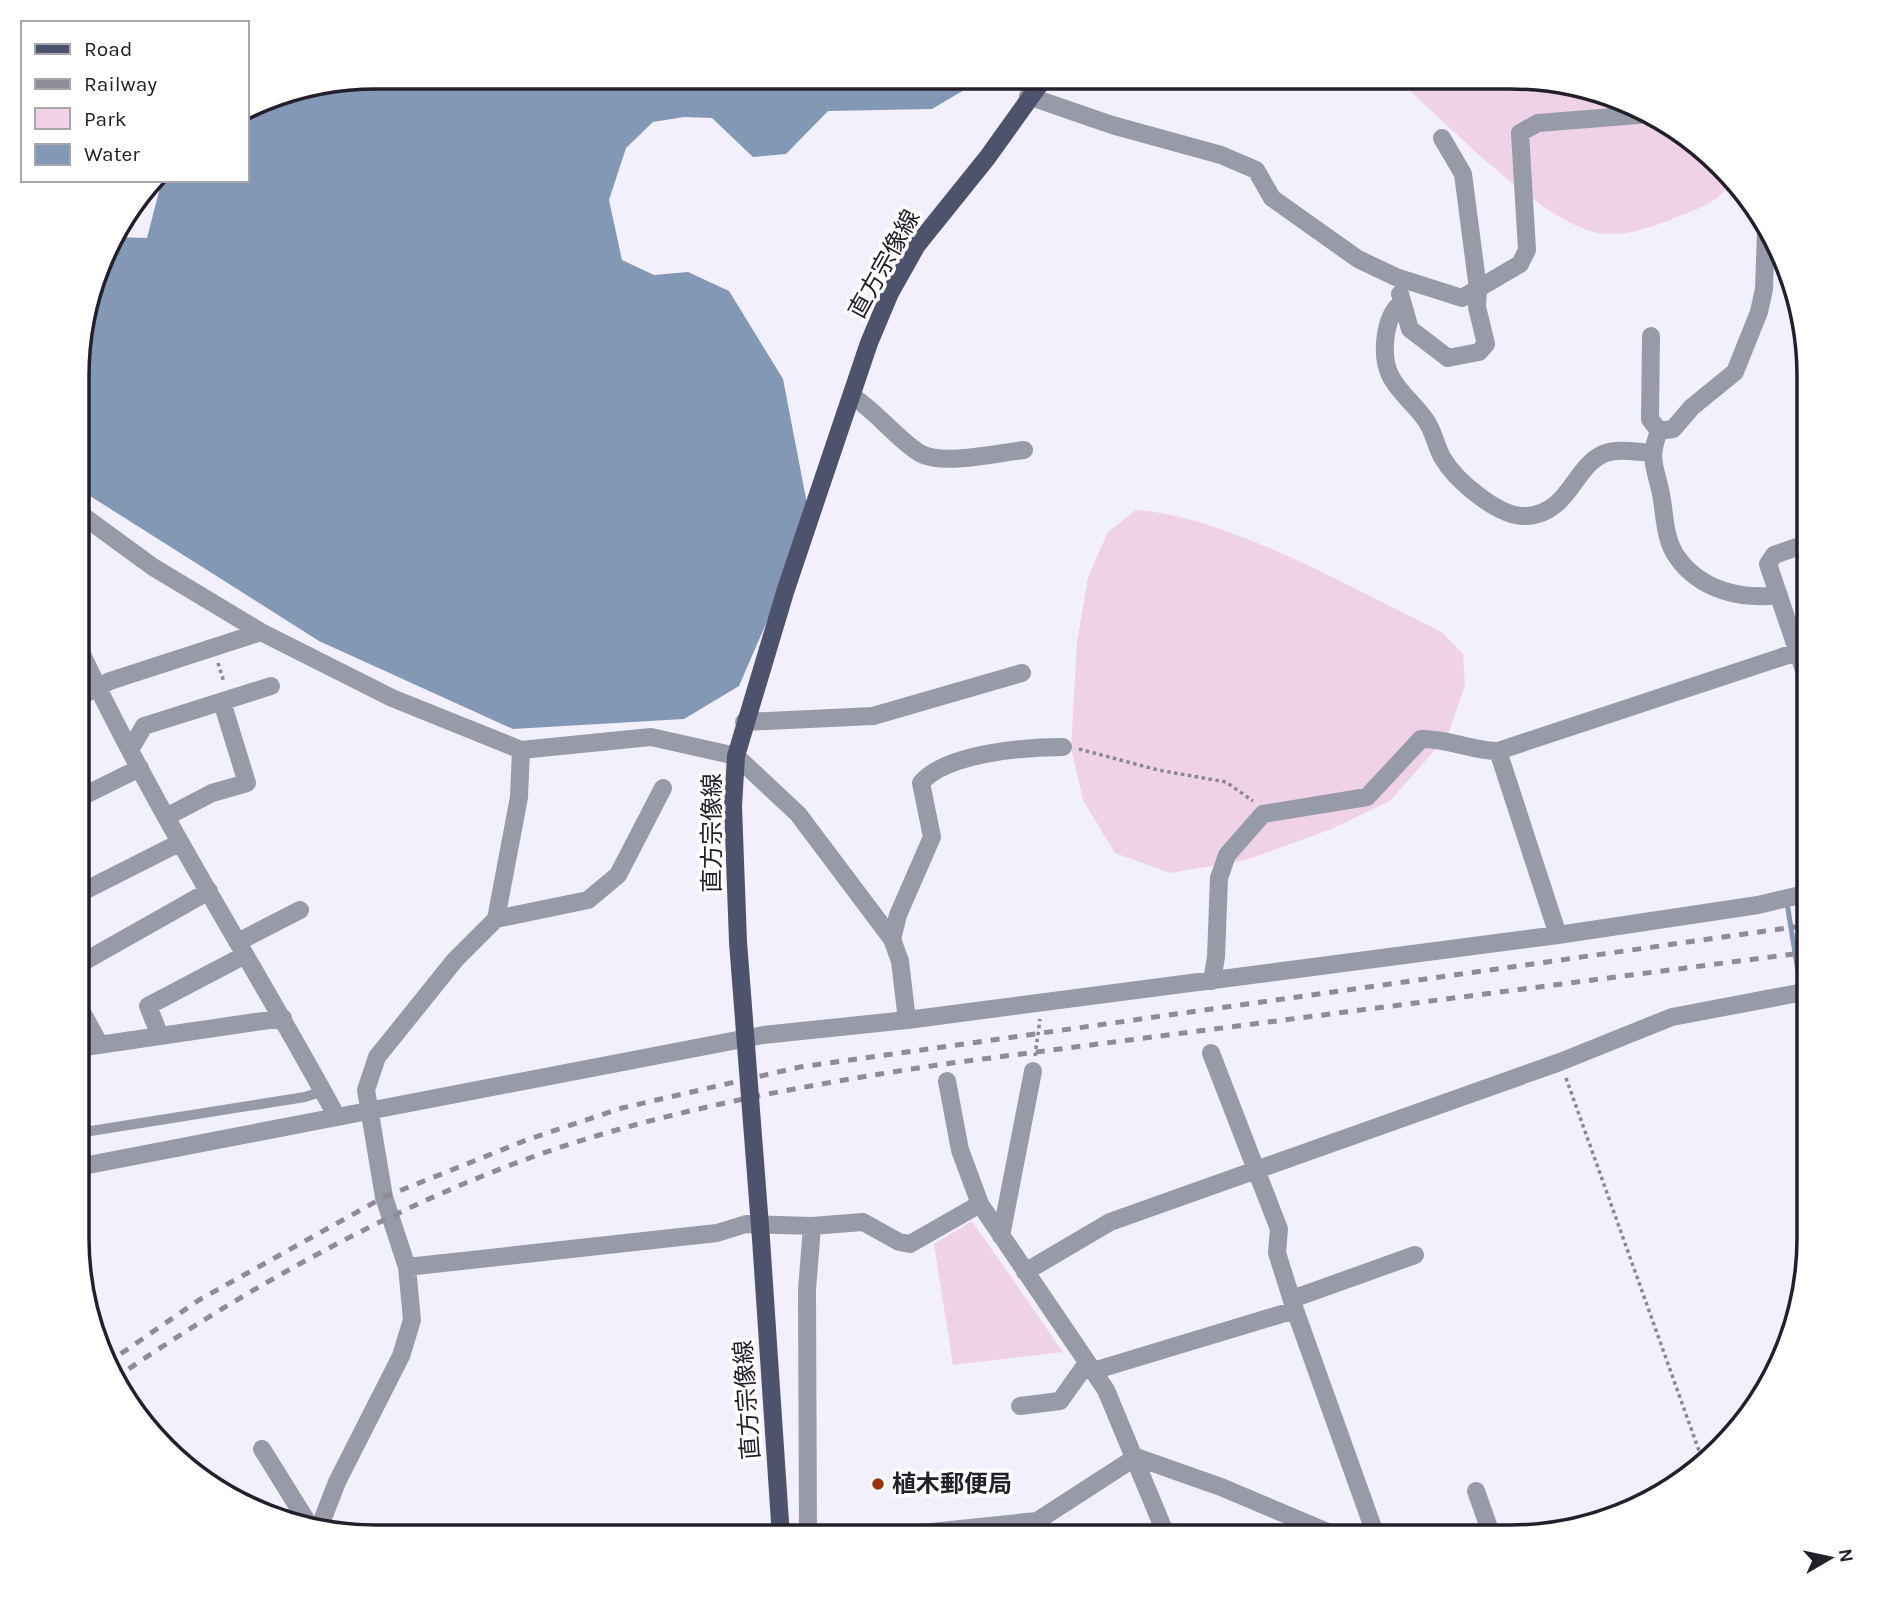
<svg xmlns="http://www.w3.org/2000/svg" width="1886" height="1614" font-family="Karla,'Noto Sans JP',sans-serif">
<rect width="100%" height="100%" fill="#f3f0fd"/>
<!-- green -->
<path fill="#f0d2e7" d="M1396,78H1529L1642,108L1722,165L1730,178C1726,199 1701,208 1682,215C1655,226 1624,239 1594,232C1537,218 1442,119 1396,78Z
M1136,510C1229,516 1356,591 1442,632L1463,654L1465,685L1448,735L1390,801L1329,830L1246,860L1170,873L1115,853L1083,800L1071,748L1077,642L1088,577L1108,532Z
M972,1221L1063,1352L953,1365L934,1244Z"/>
<!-- water -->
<path fill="#8298b5" d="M376,77H986L932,109L828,111L786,154L753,157L712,118L684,117L653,122L626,148L609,200L622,260L654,275L688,272L729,291L783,379L808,509L784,582L739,686L684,719L513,729L319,641L79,489L80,337L114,237L147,238L162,180H247V112L280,93Z"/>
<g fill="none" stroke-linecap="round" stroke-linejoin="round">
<!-- stream -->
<path stroke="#8298b5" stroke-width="5" d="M1788,909L1800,984L1796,987"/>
<!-- path -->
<path stroke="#8a8794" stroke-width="3.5" stroke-dasharray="3.5 3.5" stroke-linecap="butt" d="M218,663L224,682
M1079,749L1158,770L1226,782L1253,801
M1035,1056L1040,1019
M1566,1078L1703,1462"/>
<!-- service -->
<path stroke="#979aa9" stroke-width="10" d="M78,1133L305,1097L323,1091"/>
<!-- minor -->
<path stroke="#979aa9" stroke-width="18" d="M1028,96L1112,125L1221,155L1256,170L1272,198L1358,259L1396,277L1462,298L1520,264L1527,250L1520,133L1538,123L1651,114
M1766,231L1764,289L1759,312L1735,372L1692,407L1673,429L1659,431C1648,460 1655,465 1661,494C1665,514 1664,539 1677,557C1700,590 1741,600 1779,595
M1400,294L1410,329L1448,358L1479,352L1486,344L1477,307L1478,289L1463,174L1442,138
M1402,302C1384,316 1380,356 1391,377C1400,394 1417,406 1427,422C1434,433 1436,446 1442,457C1455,480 1499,518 1527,516C1569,513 1573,468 1603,454C1617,448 1636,452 1651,453
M1651,336L1650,419L1659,431
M852,396C877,412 894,436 918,452C940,467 997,453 1024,450
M79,513L153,567L261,632L392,698L521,750L651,737L736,756
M1808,543L1774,555L1768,564L1809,685
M79,648C154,810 252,960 337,1117L763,1035L907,1020L1558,935L1758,905L1809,893
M79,697L110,681L261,632
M744,722L873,716L1022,673
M130,750L144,726L271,686
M1498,751L1558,935
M79,798L140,768
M166,817L212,793L247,783L222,702
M78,894L179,843
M496,919L588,900L618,875L663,788
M892,939L898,915L932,837L921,783C946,753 1025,747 1063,747
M238,942L300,910
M78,965L209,891
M1212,981L1216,957L1219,878L1227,855L1263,814L1367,797L1421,739C1447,738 1472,751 1498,751L1797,652
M78,1005L100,1045
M160,1036L148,1006L245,955
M78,1048L283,1018
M1211,1053L1279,1229L1277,1253L1295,1310
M947,1081L960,1150L980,1204L1106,1390L1167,1537
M1001,1236L1033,1071
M407,1267L717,1233L746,1224L812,1226L863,1222L899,1242L910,1244L980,1204
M1025,1272L1110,1222L1560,1062L1672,1017L1809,991
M1292,1299L1415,1255
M1093,1371L1295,1310L1376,1536
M1020,1406L1060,1401L1087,1363
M262,1449L308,1523
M1476,1491L1492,1536
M320,1526L337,1482L401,1356L412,1320L407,1267L384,1197L366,1090L377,1057L455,960L496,919L519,797L521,750
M808,1537L807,1290L812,1226
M882,1537L1037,1521L1136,1457L1221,1487L1337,1536"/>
<!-- tertiary -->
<path stroke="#979aa9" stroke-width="18" d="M736,756L798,814L892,939L900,961L907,1020
M78,1167L337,1117"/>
<!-- primary -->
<path stroke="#4d536c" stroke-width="18" d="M738,942L733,806L736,756L786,589L869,343L890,293L917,245L987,158L1045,77
M761,1239L781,1537"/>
<!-- rail -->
<path stroke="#8f8c98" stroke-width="5" stroke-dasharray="9 9" stroke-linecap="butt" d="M106,1364L199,1300L384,1197L529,1139L622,1108L800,1067L1809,925
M114,1379C258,1280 428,1186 596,1136C710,1102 826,1082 944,1064L1809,952"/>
<!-- primary-bridge -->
<path stroke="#4d536c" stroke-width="18" d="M738,942L761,1239"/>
</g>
<!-- markers -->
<circle fill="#993308" stroke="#fff" stroke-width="2.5" cx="878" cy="1484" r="7"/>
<g text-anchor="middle" stroke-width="7" stroke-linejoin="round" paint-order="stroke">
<!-- street labels -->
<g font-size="24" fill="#23202c" stroke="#fff">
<text transform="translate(884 264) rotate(-61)" y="8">直方宗像線</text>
<text transform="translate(712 833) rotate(-90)" y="8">直方宗像線</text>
<text transform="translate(747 1400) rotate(-94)" y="8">直方宗像線</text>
</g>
<!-- poi labels -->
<g font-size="24" font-weight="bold" fill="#23202c" stroke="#fff" text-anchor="start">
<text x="892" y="1492">植木郵便局</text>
</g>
</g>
<!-- crop -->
<path d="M0 0H1886V1614H0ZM376 89H1510A287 287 0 0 1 1797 376V1238A287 287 0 0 1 1510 1525H376A287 287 0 0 1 89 1238V376A287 287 0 0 1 376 89Z" fill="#fff" fill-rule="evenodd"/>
<path fill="none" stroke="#23202c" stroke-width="3.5" d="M376 89H1510A287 287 0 0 1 1797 376V1238A287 287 0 0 1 1510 1525H376A287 287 0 0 1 89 1238V376A287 287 0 0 1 376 89Z"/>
<!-- legend -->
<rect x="21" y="21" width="228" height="161" fill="#ffffff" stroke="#a7a6ab" stroke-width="2"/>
<rect x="35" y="44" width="35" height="10" fill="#4d536c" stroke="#a7a6ab" stroke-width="2"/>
<text x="84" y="56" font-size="21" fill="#23202c">Road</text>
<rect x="35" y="79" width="35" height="10" fill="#8f8c98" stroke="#a7a6ab" stroke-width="2"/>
<text x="84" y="91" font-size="21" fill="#23202c">Railway</text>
<rect x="35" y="108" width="35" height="21" fill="#f0d2e7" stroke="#a7a6ab" stroke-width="2"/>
<text x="84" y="126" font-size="21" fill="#23202c">Park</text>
<rect x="35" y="144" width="35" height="21" fill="#8298b5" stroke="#a7a6ab" stroke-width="2"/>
<text x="84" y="161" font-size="21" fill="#23202c">Water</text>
<!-- north arrow -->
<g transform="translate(1830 1558) rotate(81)" stroke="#ffffff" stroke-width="5" paint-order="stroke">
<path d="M0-5L12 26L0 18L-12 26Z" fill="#23202c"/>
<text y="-10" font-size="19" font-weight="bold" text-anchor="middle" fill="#23202c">N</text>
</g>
</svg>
